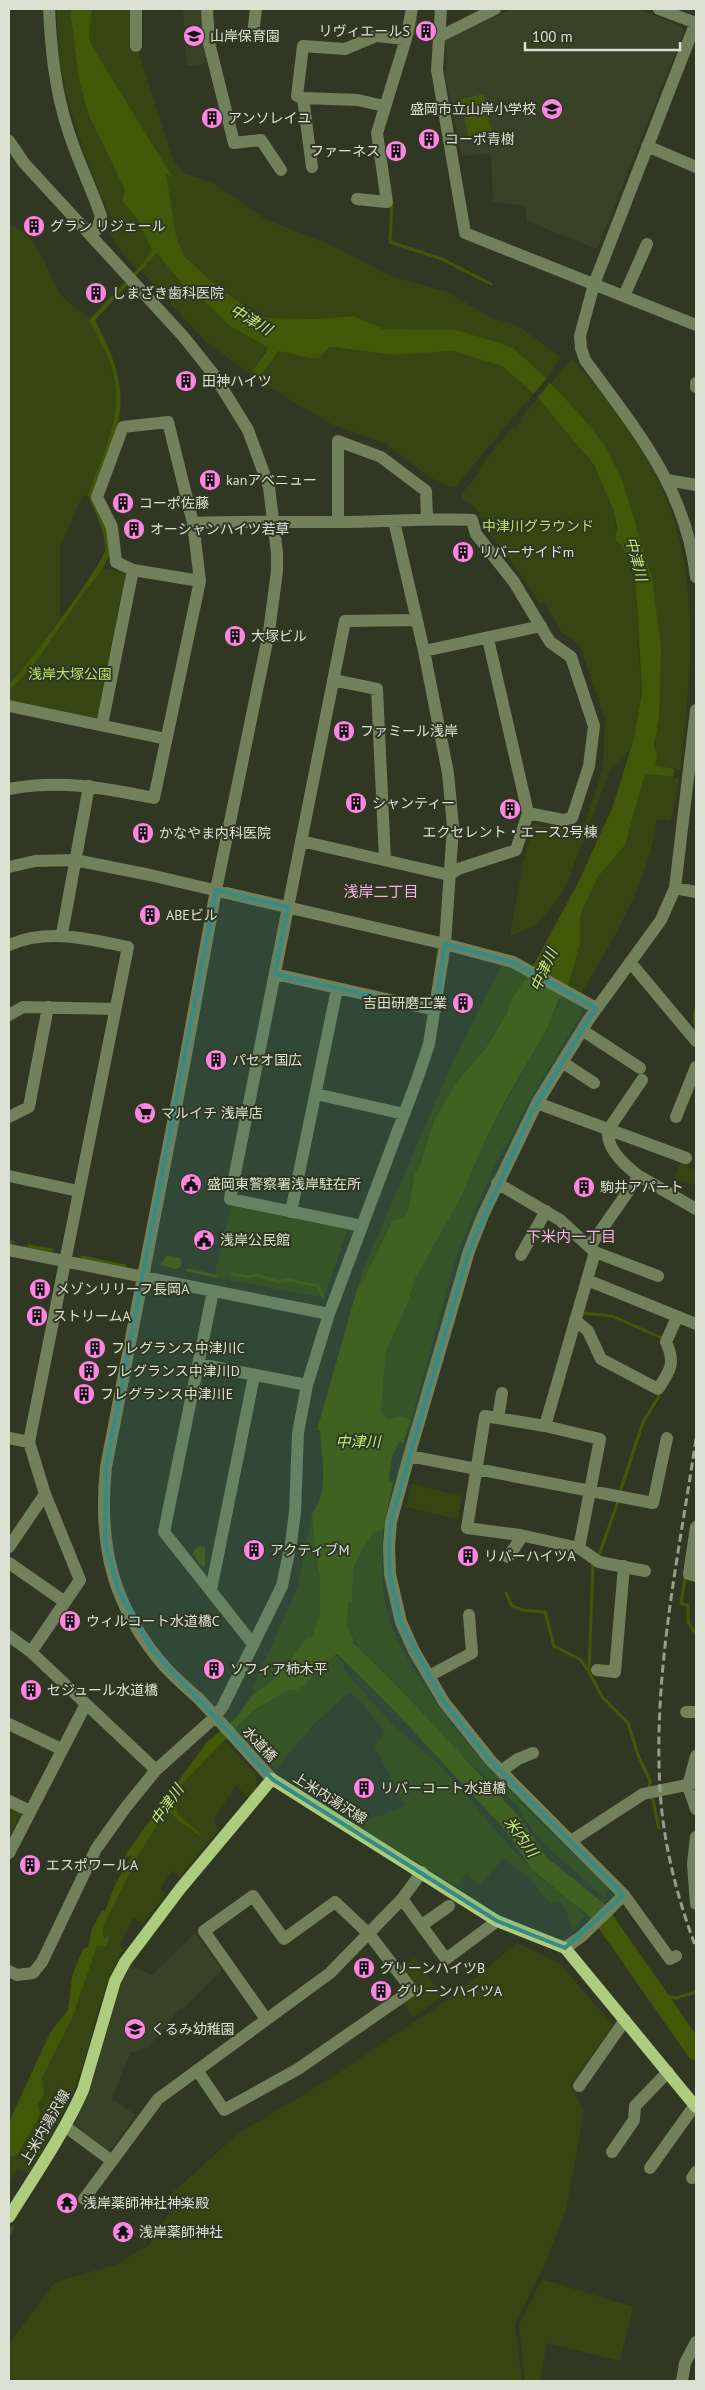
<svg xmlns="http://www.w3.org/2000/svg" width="705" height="2390" font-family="'PT Sans','Noto Sans JP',sans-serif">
<rect width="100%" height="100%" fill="#303823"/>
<!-- built -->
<path fill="#374226" d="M183,9H201L209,63L187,66Z
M511,9H639L682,27L684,31L597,249L527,221L526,206L493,202L491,153L462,156L446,81V40Z
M195,1933L222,1970L182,2010L180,2008L148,2048L130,2053L112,2099L136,2115L112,2148L108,2150L75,2125L121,1983L131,1965L152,1975Z"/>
<!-- green -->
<path fill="#354612" d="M57,9H70L79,80L89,116L125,190L122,201C134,216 148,231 153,250L138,269L124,255L109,233L115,226C92,177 73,127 62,74C58,53 58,30 57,9Z
M92,9H133L138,51L173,160L184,173L215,184L265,219L336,247L390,276L447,292L492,318L517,325L561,357C555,364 551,371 547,379L402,331L383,329L347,316L313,319L268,318L220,289L184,256L176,236L165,173L172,177L92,46L89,37Z
M9,225C35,230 46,267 57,289C63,301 87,314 90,319C97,334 106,351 111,367C125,412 103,453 88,495L82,496L60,547V618L34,655L9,684Z
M157,253L185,288L200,297L230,326L267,347L252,371L260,376L280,351L309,358H319L330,347H335L392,355L453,351L463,353L502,366L533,394L515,416L512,415L509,423L454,488L429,477L385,443L331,424L259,381L204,340L141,271Z
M572,359C612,403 653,457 672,514C700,597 690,685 680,770L655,765V740L624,487L606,447L551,383Z
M538,398C569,436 623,486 615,539C619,546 626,550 630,556C640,576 637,606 637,628C639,671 653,742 610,770L568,880L558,899L536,925L510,936L523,862L534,824C554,830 567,832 585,822L603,770L605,718L579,644L562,633L545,602L540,605C524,576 502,551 482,523L492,521L491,517L481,518L478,510L462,499V493L479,473L481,466L512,428H516L521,422L520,419Z
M101,568L122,572L126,579L99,714L95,718L9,700V691C45,658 73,607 101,568Z
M645,774L679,778L671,821L657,819C647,885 614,939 580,995L568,987L580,943V916L597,878L625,845Z
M502,965L513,967L528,975L486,1048L459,1079L415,1173L408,1210L404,1217L392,1221L362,1284L358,1286L365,1265L455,1057Z
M563,994L577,1002L582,1013L533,1094L493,1169L457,1254L411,1420L400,1416L388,1420L381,1413L386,1351L407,1305L415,1279L462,1195L485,1140L547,1029Z
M681,1161L688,1163L687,1167L696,1170V1185L674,1179Z
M232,1204L348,1228L326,1293L319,1297L214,1277Z
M412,1484L462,1496L457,1519L406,1507Z
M312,1513L315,1551L320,1576V1613L314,1632L278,1676L252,1696L253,1687L298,1587Z
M383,1530C382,1560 380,1589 389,1617C395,1640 407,1659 420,1678C469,1758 541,1822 608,1887L605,1898L554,1853L533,1832L518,1807L459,1753L407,1697L367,1662L347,1626L348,1602L352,1601C353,1593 352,1585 353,1577C353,1560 365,1546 373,1533Z
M336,1656L344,1664V1670L395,1727L443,1768L510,1847L542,1879L565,1895L585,1916L573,1931L565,1908L558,1901L551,1904L528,1877L504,1858L480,1885L466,1874L457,1887L356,1825L405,1806L374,1746L385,1733L362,1703L350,1692L314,1724L275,1770L238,1731L237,1729L254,1710L289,1690L303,1686L327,1662Z
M224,1740L256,1775V1791L249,1798L236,1786L214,1818L218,1831L180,1877L172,1871L160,1888L166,1894L144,1923L133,1918L120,1944L124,1949C99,1989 94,2036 78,2079C66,2113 46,2143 28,2174L18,2169L9,2181V2157L17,2155L44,2093L42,2078L73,2016L97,1946H106V1937L104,1939L103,1927L162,1809L179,1819L199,1836L201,1834L179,1815L175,1803L168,1805L169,1800L175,1798L183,1783Z
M9,1805L22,1811L9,1837Z
M517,1943L560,1964L613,2025L571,2085L584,2112L566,2210L546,2261L515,2326L522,2381H9V2344L55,2282L115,2265L148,2246L173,2208L164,2200L239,2133L331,2078L456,1994Z
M415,1958L443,1996L413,2017L403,2004L420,1991L403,1966Z
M542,2279L633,2307L620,2361L547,2343L540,2381H525L519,2325Z"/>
<!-- water -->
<path fill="#415809" d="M70,9H92L89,37L92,46L173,178L166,173L176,236L184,256L220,289L259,315L268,318L313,319L353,316L383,329L455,330L490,340L513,348L544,376L583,418L606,447L622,480L652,578L661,649L659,718L654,746L657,756L655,765L674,769L673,777L645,774L625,845L597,878L580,916V943L568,987L558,1001L547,1029L508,1096L485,1140L462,1195L415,1279L407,1305L386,1351L381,1413L388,1420L400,1416L411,1420L403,1443L399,1442L392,1456L389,1480L393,1482L383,1530L373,1533C365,1547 353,1560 353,1577C352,1585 353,1593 352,1601L348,1602L347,1626L354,1640L327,1662L303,1686L296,1690H289L254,1710L183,1783L175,1798H169L168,1805L175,1803L179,1815L201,1834L199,1836L166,1810L162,1809L157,1825L137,1858L103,1927L104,1939L110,1934L106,1946H97L73,2016L42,2078L44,2093L38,2105L40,2115L17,2155L9,2157V2122L50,2033L68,2010L72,1976L83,1949L88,1947L92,1928L102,1911H105L115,1885L132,1855L125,1858L126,1854L206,1743L236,1718L252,1696L278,1676L308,1637L312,1636L320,1613V1576L315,1551L312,1513C330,1492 321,1456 320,1430H317L358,1286L362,1284L392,1221L404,1217L408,1210L415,1173L422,1160L434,1121L459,1079L486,1048L507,1013L511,1000L528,975L578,883L613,806L634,738L642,694L636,585L630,556L615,539L617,527L614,511L594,465L538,398L502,366L453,351L392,355L335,347H330L319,358H309L279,351L260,376L252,371L266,352L267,347L230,326L200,297L185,288L157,253L95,320C136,398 122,417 93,494C98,508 113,539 110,552C106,567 92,582 83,594C60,627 38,664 9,691V684C23,671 103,565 105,550C106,531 94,511 88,495C103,453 126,411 111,366C106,350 97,335 89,320L143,263L152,250L138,220L122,201L125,190L89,116L79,80Z
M484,94L492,133L468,137L461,99Z
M167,1255L180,1258L182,1262L180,1267L176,1269L160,1265Z
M198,1546L205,1547V1567L199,1564L193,1552Z"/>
<!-- pier -->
<path fill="#303823" d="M548,377L552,380L536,400L532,396Z"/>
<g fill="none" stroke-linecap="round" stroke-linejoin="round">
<!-- stream -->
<path stroke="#415809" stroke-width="3" d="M413,34L416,19
M392,203L390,242L442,259L491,284
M696,1008L694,1019L696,1030
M9,1242H13
M29,1246L52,1250
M82,1257L125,1266
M188,1270L216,1276
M232,1274L248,1277L258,1275L278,1282L289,1280L318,1286L323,1297
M583,1313L612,1316L662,1338
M620,1492L643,1422L659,1396
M599,1555L618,1502
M593,1564L589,1672L603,1698L628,1723L638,1755L650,1781L649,1789
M685,1579L681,1604L688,1605V1622L696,1634
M506,1593L512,1606L522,1610L545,1612L554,1646L581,1660L588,1671
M650,1797L653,1800L659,1828
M656,1994L676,1998L696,1992
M9,2234L12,2228"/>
<!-- river -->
<path stroke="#415809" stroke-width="19" d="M327,1638L345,1648L400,1703L512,1823L540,1864L599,1912L696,2051"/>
<!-- minor -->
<path stroke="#71815b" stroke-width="12" d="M49,9C51,50 55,90 68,130C77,159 91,187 101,216L97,229L91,235
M207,9L209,43L234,143L261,140L281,170
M441,9L437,70L465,233L696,325
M659,9L696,23
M696,22L594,284L580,336L581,348L585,360C636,430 686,488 696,577
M253,34L256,9
M439,37L495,9
M136,46V9
M303,98L358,100L384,106
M9,141L24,163L183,336L214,375L248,430L269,487L277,553V571L269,632L216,890L183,1071L106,1467C98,1545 112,1606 165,1667C175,1678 187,1688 198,1698C223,1724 247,1752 272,1779
M647,146L696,167
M312,167L303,98L297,96L303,46L345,49L376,36L406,39
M357,199L387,202L377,133L406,39L412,9
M624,296L647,244
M696,383V387
M667,480L696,485
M338,522V441L381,457L426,491L427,518
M193,523C241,521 290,522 338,522C383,522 427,518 472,520L476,534L514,582L550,642L571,657L594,726L589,766L572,818L563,820L528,813
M424,651L541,626
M333,680L377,689L385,860
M9,706L166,739
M102,725L133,570
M9,789C61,779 103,788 154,798L200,581L193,523L168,422L123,427L97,497L112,527L116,562L133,570L200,581
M301,841L449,875L458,869L516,850L528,813L488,639
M9,867L35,861L75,860L150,875L445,944L513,962L596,1008
M675,888L696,892
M62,934L89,786
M9,945C48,928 88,939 128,947L29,1442L45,1494L80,1580L31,1652
M630,962L696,1041
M275,974L435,1010
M9,1015L23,1007L115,1009
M582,1030L640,1068
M562,1062L594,1083
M316,1094L404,1114
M537,1103L686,1158
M9,1117L29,1107L48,1007
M676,1117L696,1067
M9,1176L78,1191
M639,1176L696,1209
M497,1183L560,1220L595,1252L658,1276
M291,1212L337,989
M362,1226L230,1199L345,621L415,620
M590,1246L639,1176C624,1165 606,1149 608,1130L642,1080
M9,1250L329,1314
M521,1255L546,1211
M587,1280L696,1324
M213,1291L164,1532L253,1644
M575,1320L588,1331L601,1359L658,1389C670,1371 676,1363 666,1342L677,1317
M199,1364L307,1385
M498,1418L502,1393
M545,1426L595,1252
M9,1438L29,1442
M409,1456L653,1503L667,1438
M696,1527L689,1574L696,1576
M9,1547L45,1494
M579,1548L600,1439L545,1426L485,1416L467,1528L520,1535L579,1548L599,1562L645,1571
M508,1557L519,1541L520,1535
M9,1563L65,1602
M211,1590L254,1376
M9,1636L31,1652L156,1770
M597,1670L615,1672L624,1566
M429,1676L472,1653L469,1615
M686,1712H696
M9,1724L61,1749
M696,1756L688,1786L696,1809
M501,1771L518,1759L533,1753
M9,1801L30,1811
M696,1837L693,1864L696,1904
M571,1841L643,1794L696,1783
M9,1853L86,1704
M624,1895L670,1959L676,1956
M402,1899L446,1959L497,1921
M422,1925L449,1906
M565,1948L582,1936L624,1895L491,1761L444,1702L414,1651L401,1622L390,1574L389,1546L391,1522L409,1456L469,1251L483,1215L537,1103L589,1019L661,920L675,888L696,710
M9,1971L17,1975L33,1973L42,1962L96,1849L126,1807L156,1770L215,1717L223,1706L282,1586L291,1543L295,1512L298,1433L307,1385L329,1314L418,1077L429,1044L445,944L453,827L448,773L424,651L394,521
M197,2070L224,2110L298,2069L412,1990L369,1934L335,1902L284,1939L253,1896L204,1931L266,2019
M579,2086L625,2020
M66,2127L112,2161
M612,2152L634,2120L635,2106L668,2072
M650,2168L695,2105
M692,2178L696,2172
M84,2199L158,2099L330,1973L402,1899L422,1872
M682,2381L685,2363L696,2342"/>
<!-- major -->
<path stroke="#adcc7d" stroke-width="12" d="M9,2217C35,2175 63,2135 83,2090L115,1981L125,1962L180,1889L272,1779L497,1921L565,1948L696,2107"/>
<!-- rail -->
<path stroke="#979e8d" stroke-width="3" stroke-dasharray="8 4" stroke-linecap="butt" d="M696,1439C679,1554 653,1672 660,1789C663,1843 677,1897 696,1948"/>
</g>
<!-- marked area -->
<path fill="#388b82" fill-opacity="0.2" stroke="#388b82" stroke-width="4" stroke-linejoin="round" d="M216,890L288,907L275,974L435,1010L445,944L513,962L596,1008L531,1114L469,1251L391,1522L389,1546L390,1574L401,1622L444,1702L491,1761L624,1895L565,1948L497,1921L272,1779L152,1650L118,1590L105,1543L106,1467Z"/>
<!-- icons -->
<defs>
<g id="building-disc" transform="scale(1.125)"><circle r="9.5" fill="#fd86e3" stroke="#303823"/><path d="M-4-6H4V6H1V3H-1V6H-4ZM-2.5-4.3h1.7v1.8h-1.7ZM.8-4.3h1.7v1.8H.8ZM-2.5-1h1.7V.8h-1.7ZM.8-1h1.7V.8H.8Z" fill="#111"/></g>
<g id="school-disc" transform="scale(1.125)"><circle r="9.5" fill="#fd86e3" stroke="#303823"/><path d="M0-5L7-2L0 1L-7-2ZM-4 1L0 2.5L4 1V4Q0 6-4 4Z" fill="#111"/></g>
<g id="supermarket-disc" transform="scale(1.125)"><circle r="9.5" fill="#fd86e3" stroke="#303823"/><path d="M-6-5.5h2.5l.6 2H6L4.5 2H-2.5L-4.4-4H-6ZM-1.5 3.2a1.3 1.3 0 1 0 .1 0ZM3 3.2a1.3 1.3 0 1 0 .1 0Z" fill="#111"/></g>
<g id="civic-disc" transform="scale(1.125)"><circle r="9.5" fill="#fd86e3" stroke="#303823"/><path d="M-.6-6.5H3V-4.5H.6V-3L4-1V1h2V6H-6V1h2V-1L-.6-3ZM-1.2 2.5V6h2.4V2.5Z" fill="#111"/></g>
<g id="temple-disc" transform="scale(1.125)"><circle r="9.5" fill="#fd86e3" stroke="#303823"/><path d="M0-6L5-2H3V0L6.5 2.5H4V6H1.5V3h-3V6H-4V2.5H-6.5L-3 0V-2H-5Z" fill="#111"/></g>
</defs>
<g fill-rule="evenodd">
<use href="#building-disc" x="426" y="31"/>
<use href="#school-disc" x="194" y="36"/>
<use href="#school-disc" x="552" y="109"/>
<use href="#building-disc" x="212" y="118"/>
<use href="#building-disc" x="429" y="139"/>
<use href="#building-disc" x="396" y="151"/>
<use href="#building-disc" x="34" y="226"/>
<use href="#building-disc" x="96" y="293"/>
<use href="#building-disc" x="186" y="381"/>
<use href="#building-disc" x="210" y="480"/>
<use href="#building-disc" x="123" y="503"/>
<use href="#building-disc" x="134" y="529"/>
<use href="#building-disc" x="463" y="552"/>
<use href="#building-disc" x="235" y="636"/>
<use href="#building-disc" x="344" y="731"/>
<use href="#building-disc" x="356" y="803"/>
<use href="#building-disc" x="510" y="809"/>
<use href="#building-disc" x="143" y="833"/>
<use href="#building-disc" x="150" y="915"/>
<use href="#building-disc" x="463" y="1003"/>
<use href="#building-disc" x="216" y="1060"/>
<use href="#supermarket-disc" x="145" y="1113"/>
<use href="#civic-disc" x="191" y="1184"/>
<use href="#building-disc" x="584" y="1187"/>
<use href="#civic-disc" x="204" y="1240"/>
<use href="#building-disc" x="40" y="1289"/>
<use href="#building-disc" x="37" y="1316"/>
<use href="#building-disc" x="95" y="1348"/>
<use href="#building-disc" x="89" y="1371"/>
<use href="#building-disc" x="84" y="1394"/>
<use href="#building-disc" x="254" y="1550"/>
<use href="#building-disc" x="468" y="1556"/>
<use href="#building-disc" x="70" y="1621"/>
<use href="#building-disc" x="214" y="1669"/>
<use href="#building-disc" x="31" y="1690"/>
<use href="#building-disc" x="364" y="1788"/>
<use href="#building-disc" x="30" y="1865"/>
<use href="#building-disc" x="364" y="1968"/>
<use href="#building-disc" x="381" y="1991"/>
<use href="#school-disc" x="135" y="2029"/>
<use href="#temple-disc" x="67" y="2203"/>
<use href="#temple-disc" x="123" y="2232"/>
</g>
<g text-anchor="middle" stroke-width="4" stroke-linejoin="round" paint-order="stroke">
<!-- poi labels -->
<g font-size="14" fill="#dbe1d3" stroke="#303823" text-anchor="start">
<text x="410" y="36" text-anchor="end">リヴィエールS</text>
<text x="210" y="41">山岸保育園</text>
<text x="536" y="114" text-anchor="end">盛岡市立山岸小学校</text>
<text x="228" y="123">アンソレイユ</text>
<text x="445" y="144">コーポ青樹</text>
<text x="380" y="156" text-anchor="end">ファーネス</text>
<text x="50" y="231">グラン リジェール</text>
<text x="112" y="298">しまざき歯科医院</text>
<text x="202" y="386">田神ハイツ</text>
<text x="226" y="485">kanアベニュー</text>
<text x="139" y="508">コーポ佐藤</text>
<text x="150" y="534">オーシャンハイツ若草</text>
<text x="479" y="557">リバーサイドm</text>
<text x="251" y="641">大塚ビル</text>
<text x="360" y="736">ファミール浅岸</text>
<text x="372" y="808">シャンティー</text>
<text x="510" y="837" text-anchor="middle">エクセレント・エース2号棟</text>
<text x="159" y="838">かなやま内科医院</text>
<text x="166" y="920">ABEビル</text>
<text x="447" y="1008" text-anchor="end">吉田研磨工業</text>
<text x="232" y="1065">パセオ国広</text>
<text x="161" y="1118">マルイチ 浅岸店</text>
<text x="207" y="1189">盛岡東警察署浅岸駐在所</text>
<text x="600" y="1192">駒井アパート</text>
<text x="220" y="1245">浅岸公民館</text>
<text x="56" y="1294">メゾンリリーフ長岡A</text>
<text x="53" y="1321">ストリームA</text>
<text x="111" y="1353">フレグランス中津川C</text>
<text x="105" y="1376">フレグランス中津川D</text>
<text x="100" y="1399">フレグランス中津川E</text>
<text x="270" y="1555">アクティブM</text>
<text x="484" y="1561">リバーハイツA</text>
<text x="86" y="1626">ウィルコート水道橋C</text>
<text x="230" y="1674">ソフィア柿木平</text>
<text x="47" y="1695">セジュール水道橋</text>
<text x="380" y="1793">リバーコート水道橋</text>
<text x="46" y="1870">エスポワールA</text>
<text x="380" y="1973">グリーンハイツB</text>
<text x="397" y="1996">グリーンハイツA</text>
<text x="151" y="2034">くるみ幼稚園</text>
<text x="83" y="2208">浅岸薬師神社神楽殿</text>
<text x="139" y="2237">浅岸薬師神社</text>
</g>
<!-- park labels -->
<g font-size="14" fill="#b6e267" stroke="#303823">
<text x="538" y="531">中津川グラウンド</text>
<text x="70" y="679">浅岸大塚公園</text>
</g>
<!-- street labels -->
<g font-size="14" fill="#dbe1d3" stroke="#303823">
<text transform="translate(260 1744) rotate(47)" y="5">水道橋</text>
<text transform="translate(330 1798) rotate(32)" y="5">上米内湯沢線</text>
<text transform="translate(45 2127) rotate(-60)" y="5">上米内湯沢線</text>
</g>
<!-- water labels -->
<g font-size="15" font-style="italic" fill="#bfec71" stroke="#303823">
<text transform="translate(251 320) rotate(30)" y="5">中津川</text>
<text transform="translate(636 559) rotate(75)" y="5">中津川</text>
<text transform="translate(544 970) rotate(-66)" y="5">中津川</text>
<text x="358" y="1447">中津川</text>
<text transform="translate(167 1805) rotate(-55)" y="5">中津川</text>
<text transform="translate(521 1837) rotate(54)" y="5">米内川</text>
</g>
<!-- neighbourhood labels -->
<g font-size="15" fill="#f5b2e4" stroke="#303823">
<text x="381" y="897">浅岸二丁目</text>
<text x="571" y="1242">下米内一丁目</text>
</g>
</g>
<!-- border -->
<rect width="705" height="2390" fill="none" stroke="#dbe1d3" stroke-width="20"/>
<!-- scale -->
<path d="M525 42v8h155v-8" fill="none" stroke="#dbe1d3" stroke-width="2.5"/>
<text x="532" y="42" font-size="15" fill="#dbe1d3" stroke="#303823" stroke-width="4" paint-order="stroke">100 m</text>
</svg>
